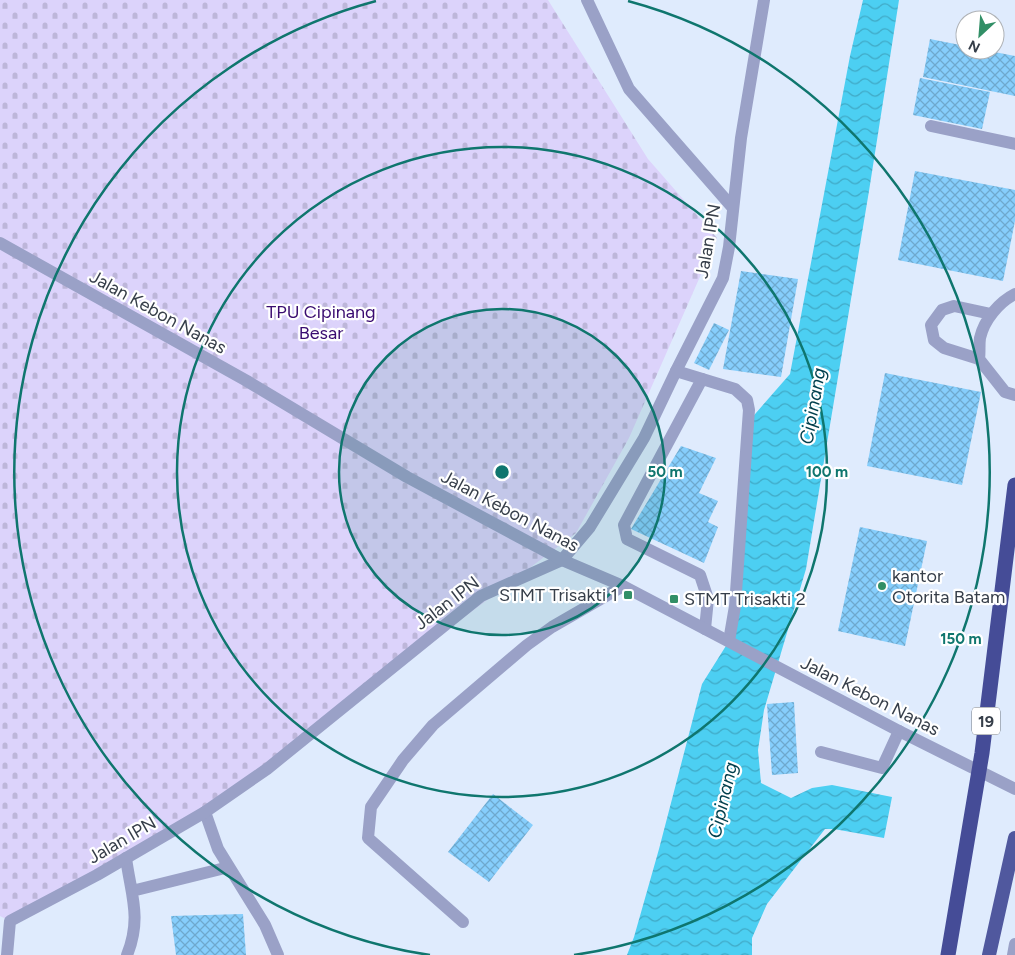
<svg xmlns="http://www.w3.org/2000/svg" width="1015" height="955" font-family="Figtree,sans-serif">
<defs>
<pattern id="cemetery-stones" width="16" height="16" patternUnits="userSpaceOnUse" patternTransform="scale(1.25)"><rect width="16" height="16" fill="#dcd3fb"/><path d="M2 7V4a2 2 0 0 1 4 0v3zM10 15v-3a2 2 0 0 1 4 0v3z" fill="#bdb6d9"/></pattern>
<pattern id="water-waves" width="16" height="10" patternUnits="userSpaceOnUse" patternTransform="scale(1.25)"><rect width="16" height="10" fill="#4ccff2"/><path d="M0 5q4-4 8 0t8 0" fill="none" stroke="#40a9c6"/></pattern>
<pattern id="building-cross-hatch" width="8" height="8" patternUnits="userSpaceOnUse" patternTransform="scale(1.25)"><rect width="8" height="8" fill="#86cefc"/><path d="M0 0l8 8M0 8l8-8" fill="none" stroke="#6ea9ce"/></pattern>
</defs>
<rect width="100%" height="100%" fill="#dfebfd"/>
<!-- cemetery -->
<path fill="url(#cemetery-stones)" d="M0,0H548L648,159L717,238L629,438L576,533L205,812L10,921L0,916Z"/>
<!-- water -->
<path fill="url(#water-waves)" d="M863,0H899L869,191L806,569L764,710L758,750L761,783L791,798L812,788L832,785L892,797L884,838L834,829H825L767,904L752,938V955H627L634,937L659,849L702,684L729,641L749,421L790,374L850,56Z"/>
<!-- building -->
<path fill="url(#building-cross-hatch)" d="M930,39L965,46V50H984L1015,56V96L923,77Z
M920,78L990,92L982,129L913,115Z
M915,171L1015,190V221L1003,281L898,260Z
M741,271L798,279L781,377L723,369Z
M714,323L729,330L709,370L694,363Z
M885,373L981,392L962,485L867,466Z
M681,446L716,458L699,493L718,501L708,522L718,527L704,563L631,529Z
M860,527L927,541L905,646L838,631Z
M794,702L798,773L772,775L767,704Z
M493,794L533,825L489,882L448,852Z
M243,914L246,955H176L171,916Z"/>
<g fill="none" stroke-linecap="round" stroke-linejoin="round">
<!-- service -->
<path stroke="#9aa1c7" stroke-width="12" d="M587,0L629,89L733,208
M931,126L1015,144
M1015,294C999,302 984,320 980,338C979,345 980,352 979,359L1005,392L1015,395
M979,359L944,348L934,340L931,325L942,310L954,306L991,314
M676,371L723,278L729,247L741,138L764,0
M702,379L624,525L627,539L700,575L708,599L705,629
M821,752L882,768L899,731
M205,812L218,849L265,925L278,955
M126,858C131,895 142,918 127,955
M132,891L229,867
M463,922L368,838L371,807L403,760L433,725L527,645L552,627L623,586
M1013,955L1015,944"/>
<!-- minor -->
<path stroke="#9aa1c7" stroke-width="12" d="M7,955L10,921L97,875L205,812L267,769L481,596L562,560L590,527L644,438L676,371L735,389L747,400L749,410L735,606L729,641"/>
<!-- tertiary -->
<path stroke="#9aa1c7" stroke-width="12" d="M0,243L247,381L407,477L562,560L623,586L899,731L1015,789"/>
<!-- trunk -->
<path stroke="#50589e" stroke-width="14" d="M989,955L1015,838"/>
<!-- motorway-bridge -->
<path stroke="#454c97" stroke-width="15" d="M948,955L982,753L1015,485"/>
</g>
<!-- distance rings -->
<circle cx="502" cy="472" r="163" fill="#0f766e" fill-opacity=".12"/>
<g fill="none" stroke="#0f766e" stroke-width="2.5">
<circle cx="502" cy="472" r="163"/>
<circle cx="502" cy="472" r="325"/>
<path d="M430 955A488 488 0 0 1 376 1M628 1A488 488 0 0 1 574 955"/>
</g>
<!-- markers -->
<g fill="#318f66" stroke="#fff" stroke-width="2">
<circle cx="882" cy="586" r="5"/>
<rect x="623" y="590" width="10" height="10" rx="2.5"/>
<rect x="669" y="594" width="10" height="10" rx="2.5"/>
</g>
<g text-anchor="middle" stroke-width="4.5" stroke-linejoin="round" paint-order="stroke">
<!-- shield labels -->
<rect fill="#fff" stroke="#727880" stroke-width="1" x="972" y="707.5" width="28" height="27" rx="4"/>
<g font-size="16" font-weight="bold" fill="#363e49">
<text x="986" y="727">19</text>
</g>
<!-- street labels -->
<g font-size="18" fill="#363e49" stroke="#fff">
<text transform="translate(708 241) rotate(-80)" y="6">Jalan IPN</text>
<text transform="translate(158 312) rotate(29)" y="6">Jalan Kebon Nanas</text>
<text transform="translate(510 511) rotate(28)" y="6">Jalan Kebon Nanas</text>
<text transform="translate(447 603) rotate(-37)" y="6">Jalan IPN</text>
<text transform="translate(870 696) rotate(27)" y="6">Jalan Kebon Nanas</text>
<text transform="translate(122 840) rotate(-30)" y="6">Jalan IPN</text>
</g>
<!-- park labels -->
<g font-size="18" fill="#390b70" stroke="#fff">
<text x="321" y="318">TPU Cipinang<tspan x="321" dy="21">Besar</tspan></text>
</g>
<!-- poi labels -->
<g font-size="18" fill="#363e49" stroke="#fff" text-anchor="start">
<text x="892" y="582">kantor<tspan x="892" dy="21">Otorita Batam</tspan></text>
<text x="618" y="601" text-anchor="end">STMT Trisakti 1</text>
<text x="684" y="605">STMT Trisakti 2</text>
</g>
<!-- water labels -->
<g font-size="19" font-style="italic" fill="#013f4d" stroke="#fff">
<text transform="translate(812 406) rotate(-80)" y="7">Cipinang</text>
<text transform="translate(722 800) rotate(-77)" y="7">Cipinang</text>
</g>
</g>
<circle cx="502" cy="472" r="8" fill="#0f766e" stroke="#fff" stroke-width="2.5"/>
<g font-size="15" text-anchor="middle" font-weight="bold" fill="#0f766e" stroke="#fff" stroke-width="4.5" stroke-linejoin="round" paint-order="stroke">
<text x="665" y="477">50 m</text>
<text x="827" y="477">100 m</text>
<text x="961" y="644">150 m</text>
</g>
<!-- north arrow -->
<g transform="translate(980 35) rotate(206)"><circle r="24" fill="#ffffff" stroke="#afb2b6"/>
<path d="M0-4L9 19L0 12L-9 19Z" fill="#318f66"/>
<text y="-8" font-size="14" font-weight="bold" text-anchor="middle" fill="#363e49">N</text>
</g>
</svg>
